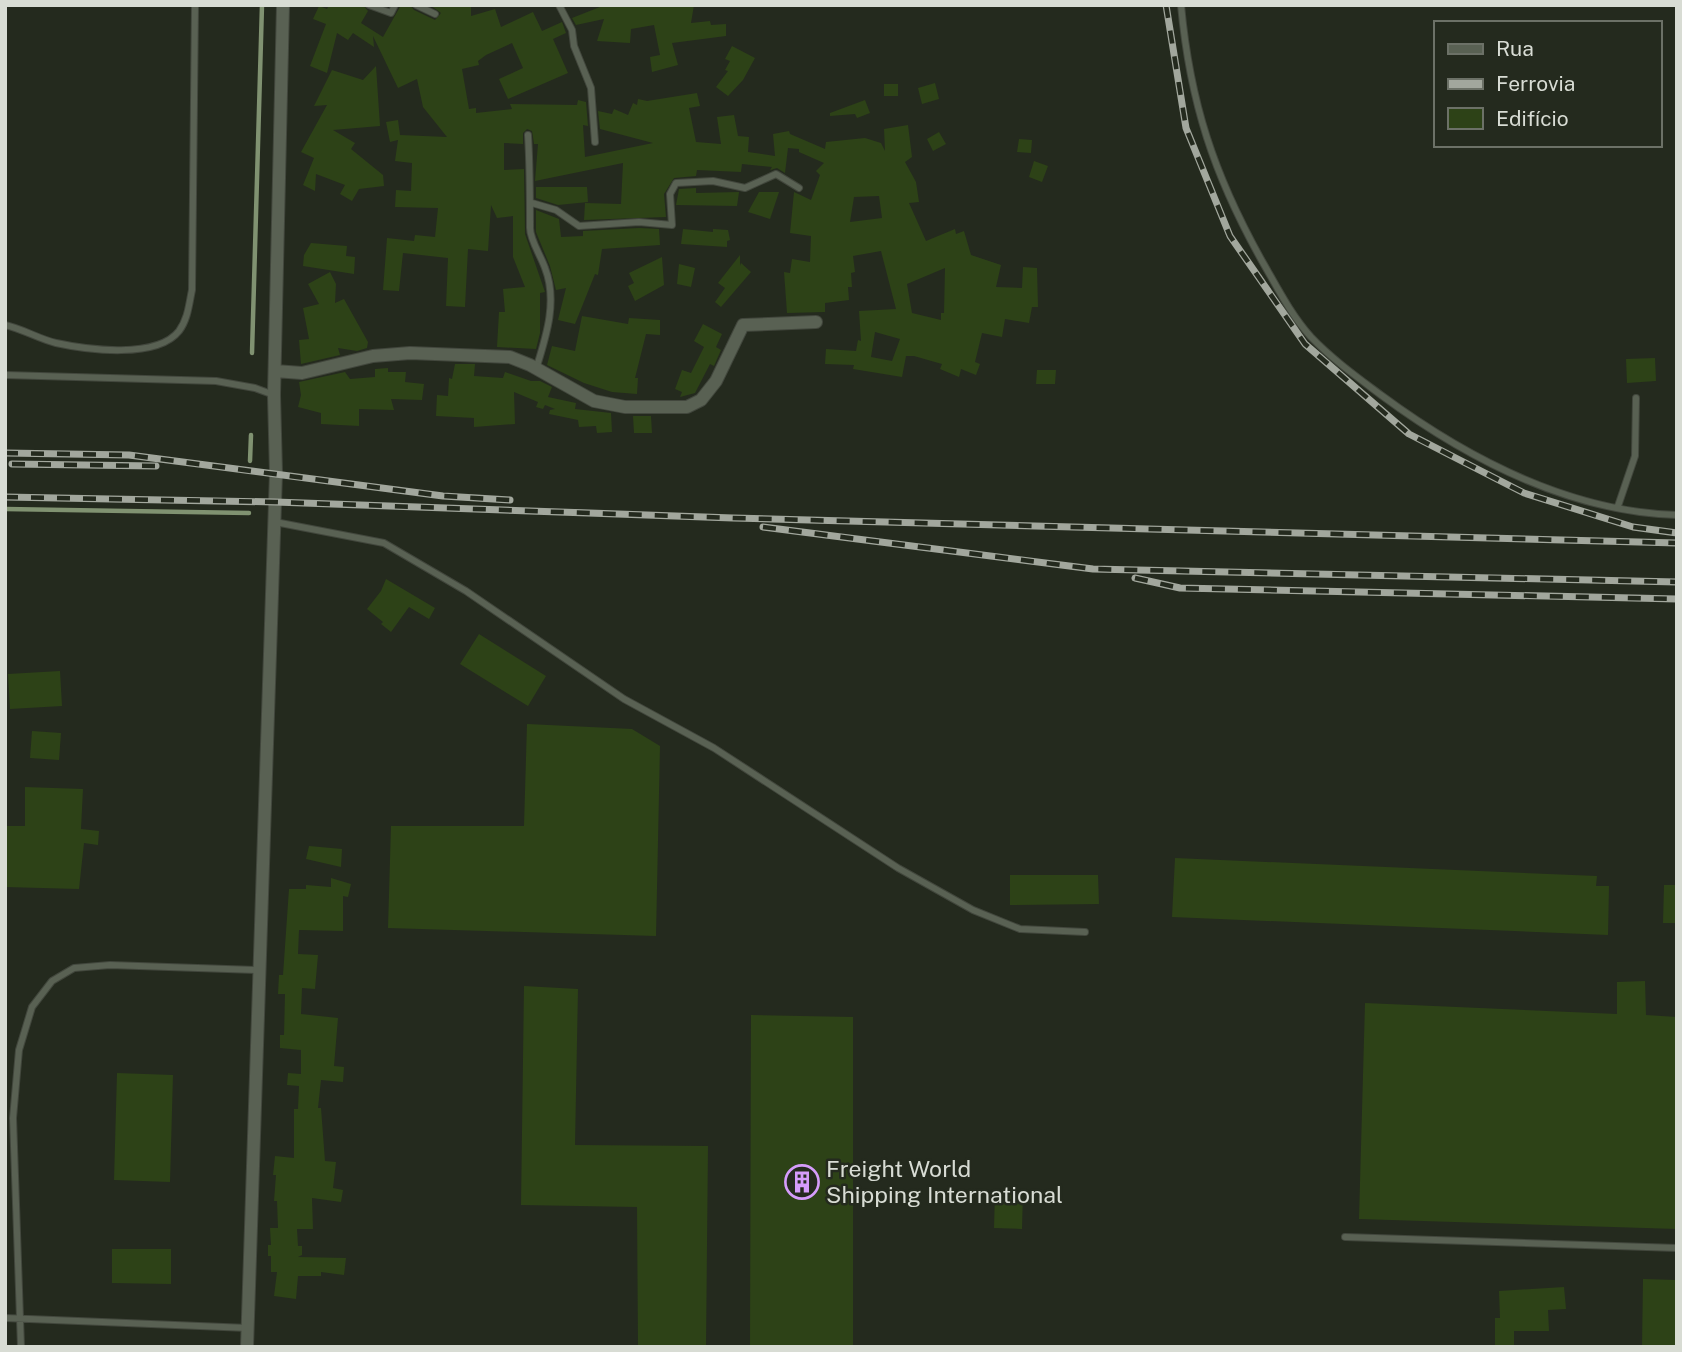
<svg xmlns="http://www.w3.org/2000/svg" width="1682" height="1352" font-family="'Public Sans',sans-serif">
<rect width="100%" height="100%" fill="#242a1e"/>
<g fill="none" stroke-linecap="round" stroke-linejoin="round">
<!-- stream -->
<path stroke="#809271" stroke-width="4.5" d="M252,353L262,5
M250,461L251,435
M5,509L249,513"/>
</g>
<!-- building -->
<path fill="#2d4217" fill-rule="evenodd" d="M329,5H363L368,11L361,23L383,37L401,5H410L414,10L435,20L441,13L430,5H471V16L495,9L501,27L533,12L542,31L562,22L566,33L553,39L568,73L508,99L499,79L523,68L512,43L486,55L478,61L479,65L462,69L469,109L476,108V113L512,109L510,104L577,105L578,100L586,102L588,126L583,125L585,157L653,143L600,129L598,111L612,114L614,109L628,115L633,103L637,105L638,99L647,101L697,93L700,106L689,108L696,142L721,144L717,117L734,115L738,136L749,137L748,152L775,156L773,134L789,131L790,134L825,149L826,142L865,138L881,143L885,151L884,129L908,125L912,157L905,162L916,182L919,202L909,203L926,241L955,229L956,234L964,231L971,255L1001,265L996,287L1022,288L1023,267L1037,268L1038,307H1032L1029,323L1005,319L1002,337L982,333L975,362L980,364L976,375L961,369L959,377L940,369L942,364L914,356H906L902,377L853,369L854,365L825,364L826,349L856,351L858,340L861,341L859,311L896,309L881,251L853,256L855,272L851,273L852,287H848L849,300L825,303V312L787,313L784,272L790,273L792,259L810,262L811,236L790,233L794,192L811,200L820,175L816,171L824,163L799,152V149L788,148L785,173L777,168L770,170L772,167L742,164L741,172L697,170L696,176L674,178L664,194L666,217L584,220L585,203L621,204L623,163L535,181L538,144H534L532,131L527,129L523,133V144L504,143V170L524,169L525,234L545,292L540,293V333L536,349L497,347L499,312H505L503,289L525,287L513,257V216L497,218L491,205L488,251L468,249L465,307L446,306L448,258L403,253L399,291L383,290L387,238L414,241L415,235L435,237L438,208L395,207L396,190L411,191L412,163L395,161L398,140L390,142L386,122L398,120L400,135L447,137L423,107L417,79L398,88L373,36L374,47L353,33L348,40L337,33L327,73L310,66L326,24L313,19L319,6L327,9ZM879,196L882,218L850,222L854,197ZM945,268L944,313H941V320L912,313L907,284ZM875,332L900,339L892,361L871,357Z
M605,5H694L691,23L710,21L711,25L726,24V36L672,43L678,65L652,72L650,57L660,55L654,25L631,29L630,43L597,41L604,19L576,25L572,18Z
M732,46L755,58L743,80L728,96L716,87L728,71L725,70L730,61L725,59Z
M376,66L380,126L333,130L355,143L351,149L383,175L384,186L359,189L352,201L340,194L345,185L316,174L315,191L303,185L314,158L301,152L327,105L314,106L332,70L363,80Z
M935,83L939,99L922,104L918,88Z
M884,84H898V96H884Z
M865,100L870,113L857,118L855,114L830,116V113Z
M939,132L946,144L933,151L927,139Z
M1019,139L1032,140L1031,153L1017,152Z
M1034,161L1048,166L1042,182L1029,177Z
M536,187H587L588,202L558,205L536,198Z
M696,188V193L739,192L737,206L676,205L679,189Z
M759,192H779L770,219L748,212Z
M536,210L559,219L561,237L583,236V231L639,228L659,229L660,245L602,249L598,275L595,274L575,324L558,320L566,288L556,290L550,266L536,232Z
M683,229L713,232V229L728,230L730,240L727,241V247L681,244Z
M311,243L347,246L346,256L355,257L354,274L303,266L304,255Z
M740,255V266L741,263L751,272L721,307L715,302L725,288L718,283Z
M662,257L664,285L635,301L628,286L634,283L629,273Z
M679,264L695,268L691,287L677,284Z
M330,272L336,284L335,303L344,299L368,342L367,348L357,351L338,348L340,355L301,364L299,340L309,339L303,308L319,304L308,284Z
M582,316L628,324L629,318L660,320V335L646,334L635,378H638L637,394L612,392L584,383L547,365L552,346L575,351Z
M703,324L722,334L716,347L721,350L714,366L710,364L695,393L680,397L682,392L675,389L682,370L691,373L704,347L694,341Z
M1655,358L1656,381L1627,383L1626,359Z
M455,364H475L474,376L503,378L505,372L531,381H540L552,387L548,397L576,403L575,409L611,413L612,432L597,433L596,426L579,427L578,420L549,414L550,410L555,409L545,405L543,409L536,407L538,402L514,392L515,424L474,427V418L436,416L437,395L448,396L449,378L452,379Z
M388,368V372H406L405,382L424,384L422,400L391,399L394,410L359,409V426L321,424V413L298,407L301,395L299,382L345,372L350,379L375,377V369Z
M1037,370H1056L1055,384H1036Z
M633,416H651L652,433H634Z
M386,579L435,608L429,619L409,607L391,632L381,624L383,622L367,609L381,591Z
M479,634L546,676L528,706L460,664Z
M60,671L62,706L10,709L8,674Z
M527,724L632,729L660,746L656,936L388,928L391,826H524Z
M32,731L61,733L59,760L30,758Z
M25,787L83,789L81,829L99,831L98,845L84,843L79,889L5,887V826H25Z
M309,846L342,849L341,867L306,859Z
M1175,858L1597,876L1596,886H1609L1608,935L1172,917Z
M1010,875H1098L1099,904L1010,905Z
M331,878L351,884L348,897L343,896V931L299,930L298,954L318,955L315,989L302,988L301,1014L338,1018L334,1066L344,1067L343,1082L321,1080L318,1108H321L325,1161L336,1162L333,1188L343,1190L341,1202L312,1198L313,1229H297L298,1246H302V1255L298,1257L346,1258L344,1275L321,1272V1276H298L296,1299L274,1296L277,1272H271V1256H268V1245H271L270,1228H278L277,1201H274L276,1175H273L275,1156L294,1158V1109H298L299,1086L287,1085L288,1073L301,1074V1050L280,1048V1035H284L285,994H278L279,975H283L289,889H306V885L331,887Z
M1664,885H1677V923H1663Z
M1645,981L1646,1015L1677,1017V1229L1359,1219L1365,1003L1617,1014V982Z
M524,986L578,989L575,1145L708,1146L706,1347H638L637,1207L521,1205Z
M751,1015L853,1017V1347H750Z
M117,1073L173,1075L170,1182L114,1180Z
M995,1192H1023L1022,1229L994,1228Z
M112,1249H171V1284L112,1283Z
M1643,1279L1677,1280V1347H1642Z
M1564,1287L1566,1309L1548,1310L1549,1331H1514V1347H1495V1318H1500L1499,1291Z"/>
<g fill="none" stroke-linecap="round" stroke-linejoin="round">
<!-- lane casing -->
<g stroke="#42473d" stroke-width="8">
<path id="lane" d="M369,5L391,13L395,5
M416,5L435,14
M559,5L572,30L574,46L591,88L595,142
M1181,5C1190,103 1214,175 1262,261C1277,287 1291,315 1311,337C1332,359 1357,377 1381,395C1465,457 1569,512 1677,515
M528,135C530,167 530,197 530,228C530,240 541,256 545,268C558,301 546,337 536,369
M532,203L556,210L579,226L639,222L672,225L670,194L676,183L713,181L745,188L776,174L799,188
M5,325C23,329 39,339 56,343C88,350 157,359 179,331C188,319 189,304 192,290L195,5
M5,375L216,381L255,388L274,395
M1618,506L1635,456L1636,398
M275,522L384,543L466,591L624,699L714,748L898,868L973,910L1020,929L1085,932
M1345,1237L1677,1248
M5,1318L248,1328
M21,1347L13,1118L19,1050L32,1007L52,981L74,968L110,965L259,970"/>
</g>
<!-- street casing -->
<g stroke="#42473d" stroke-width="14">
<path id="street" d="M275,371L302,373L373,356L410,353L510,357L530,365L594,401L625,407H687L701,400L716,381L743,325L816,322
M247,1347L276,473L274,395L283,5"/>
</g>
<!-- lane -->
<use href="#lane" stroke="#596153" stroke-width="6"/>
<!-- street -->
<use href="#street" stroke="#596153" stroke-width="12"/>
<!-- rail casing -->
<g stroke="#a2a79d" stroke-width="7">
<path id="rail" d="M1166,5L1186,128L1230,236L1305,344L1409,434L1524,493L1633,527L1677,533
M5,453L129,455L443,496L510,500
M12,464L156,466
M5,497L275,502L733,518L1677,543
M763,527L1093,569L1677,582
M1135,578L1180,588L1677,599"/>
</g>
<!-- rail -->
<use href="#rail" stroke="#242a1e" stroke-width="4.5" stroke-dasharray="13" stroke-linecap="butt"/>
</g>
<!-- icons -->
<defs>
<g id="building-ring" transform="scale(1.75)"><circle r="9.5" fill="#242a1e" stroke="#d59cfb" stroke-width="1.5"/><path d="M-4-6H4V6H1V3H-1V6H-4ZM-2.5-4.3h1.7v1.8h-1.7ZM.8-4.3h1.7v1.8H.8ZM-2.5-1h1.7V.8h-1.7ZM.8-1h1.7V.8H.8Z" fill="#d59cfb"/></g>
</defs>
<g fill-rule="evenodd">
<use href="#building-ring" x="802" y="1182"/>
</g>
<g text-anchor="middle" stroke-width="5" stroke-linejoin="round" paint-order="stroke">
<!-- poi labels -->
<g font-size="23" fill="#d8dcd4" stroke="#242a1e" text-anchor="start">
<text x="826" y="1177">Freight World<tspan x="826" dy="26">Shipping International</tspan></text>
</g>
</g>
<!-- border -->
<rect width="1682" height="1352" fill="none" stroke="#d8dcd4" stroke-width="14"/>
<!-- legend -->
<rect x="1434" y="21" width="228" height="126" fill="#242a1e" stroke="#6c7167" stroke-width="2"/>
<rect x="1448" y="44" width="35" height="10" fill="#596153" stroke="#6c7167" stroke-width="2"/>
<text x="1496" y="56" font-size="21" fill="#d8dcd4">Rua</text>
<rect x="1448" y="79" width="35" height="10" fill="#a2a79d" stroke="#6c7167" stroke-width="2"/>
<text x="1496" y="91" font-size="21" fill="#d8dcd4">Ferrovia</text>
<rect x="1448" y="108" width="35" height="21" fill="#2d4217" stroke="#6c7167" stroke-width="2"/>
<text x="1496" y="126" font-size="21" fill="#d8dcd4">Edifício</text>
</svg>
